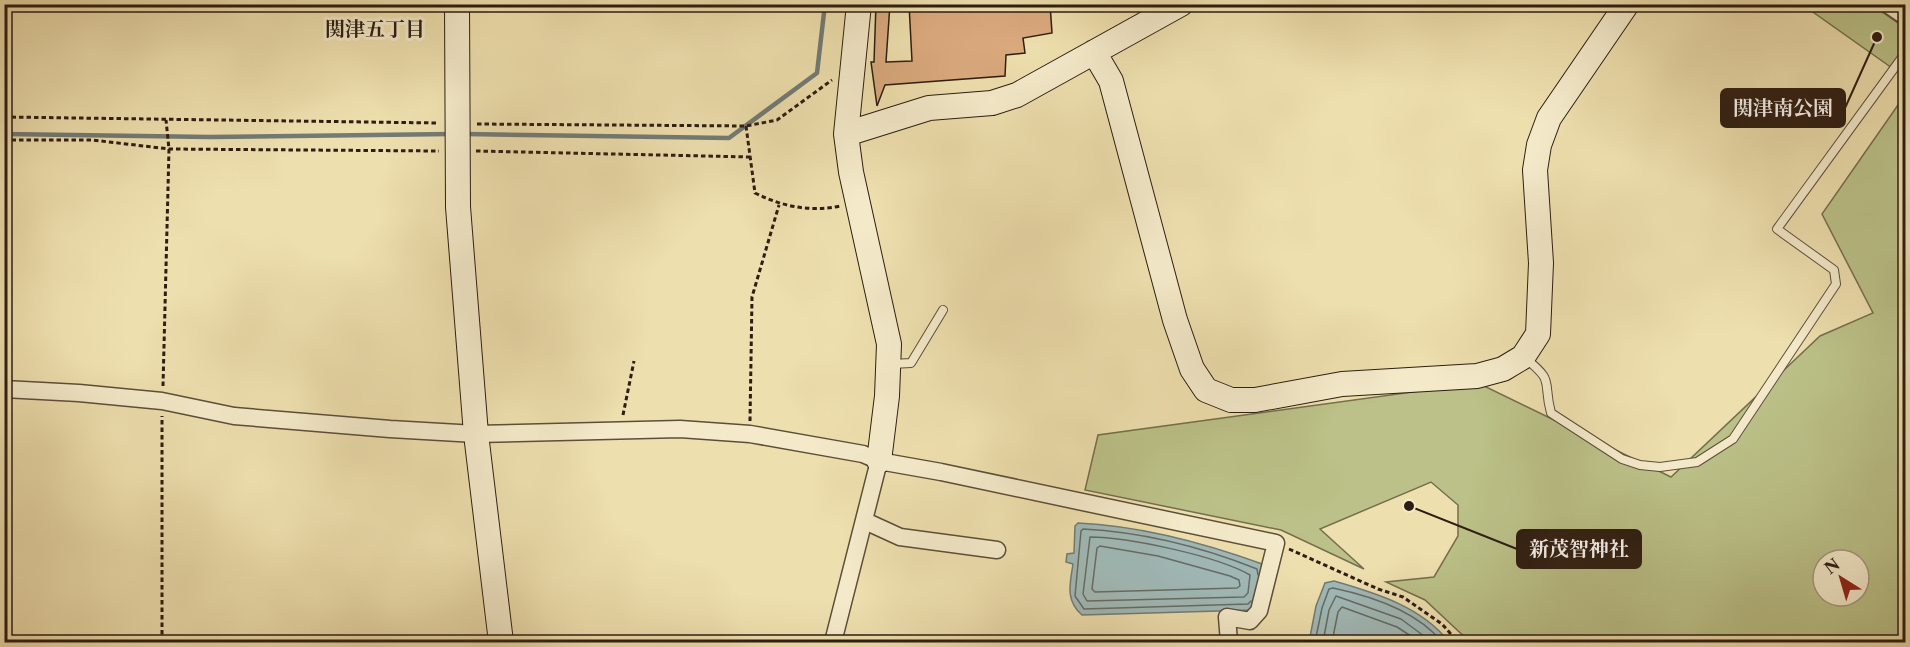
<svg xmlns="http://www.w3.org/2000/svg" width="1910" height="647" font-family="'Libre Caslon Text','Noto Serif JP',serif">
<rect width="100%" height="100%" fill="#eedfae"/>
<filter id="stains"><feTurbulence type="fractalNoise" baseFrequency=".00333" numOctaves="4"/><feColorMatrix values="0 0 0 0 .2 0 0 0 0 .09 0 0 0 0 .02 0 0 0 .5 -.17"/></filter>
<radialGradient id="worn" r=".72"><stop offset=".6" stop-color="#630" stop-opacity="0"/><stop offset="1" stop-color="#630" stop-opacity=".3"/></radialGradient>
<!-- green -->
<path fill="#bbc188" stroke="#746f4d" stroke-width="1.5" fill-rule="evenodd" d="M1803,5H1872L1905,28V45L1892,68Z
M1905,95V642H1470L1425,600L1386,582L1434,577L1458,536V505L1431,482L1320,529L1364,569L1281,530L1085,490L1098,435L1478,383L1671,477L1820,336L1873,313L1822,214ZM1823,560H1859V596H1823Z"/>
<!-- water -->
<path fill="#a0b9b7" stroke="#727b75" stroke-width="1.5" d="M1078,523C1143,526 1205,543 1265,565L1253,610L1082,615C1065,600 1070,584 1073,564L1066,562L1067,554L1074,553L1075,526Z
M1334,581C1376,593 1422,607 1449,642H1309L1316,606L1325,583Z"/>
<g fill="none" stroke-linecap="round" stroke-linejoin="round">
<!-- shore -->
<path stroke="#666b64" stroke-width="1.5" d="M1090,537C1128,537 1217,556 1250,575L1248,593L1244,597L1087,601L1083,594Z
M1100,546L1158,556L1230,576L1239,580L1240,586L1237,588L1095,592L1092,589L1097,548Z
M1251,601L1248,604L1084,609L1075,596L1081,531L1083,529C1142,532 1202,547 1257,569L1258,575
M1315,642L1322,608L1329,589L1333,588C1371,596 1417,611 1442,642
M1323,642L1329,610L1336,596L1401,619L1432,642
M1332,642L1338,612L1342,607L1397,627L1420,642"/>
<!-- stream -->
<path stroke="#727b75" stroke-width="4.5" d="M4,134L210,137L452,134
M466,134L729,138L817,73L825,4"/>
</g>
<!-- building -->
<path fill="#daa97e" stroke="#2d1d12" stroke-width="1.5" d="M876,4H890L886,62L912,61L909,4H1050L1052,33L1023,38L1025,53L1006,55L1005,76L885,85L877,106L871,62H874Z"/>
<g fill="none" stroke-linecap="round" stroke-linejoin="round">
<!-- lane casing -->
<g stroke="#5d4e39" stroke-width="10">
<path id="lane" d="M1524,357C1556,383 1542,379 1551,413L1622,459L1640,465L1660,467L1697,462L1733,439L1836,284L1834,270L1777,229L1906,52
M892,364L911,363L943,310"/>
</g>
<!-- street casing -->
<g stroke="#5d4e39" stroke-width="19">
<path id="street" d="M1887,4L1906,17
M4,389L79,393L162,401L234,416L390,429L476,434L680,429L750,434L863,454L879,461L941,472L1276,543L1259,611L1250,621L1227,617L1229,642
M865,521L900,537L997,550
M833,642L879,461"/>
</g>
<!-- secondary casing -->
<g stroke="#2d1d12" stroke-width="26">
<path id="secondary" d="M457,4L458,207L476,434L501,642
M859,4L846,134L851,172L889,344L887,396L879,461
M1094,52L1111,81L1175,320L1192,369L1206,390L1231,400H1255L1342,384L1477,376L1503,369L1523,357L1538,334L1541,263L1535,170L1539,145L1549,118L1627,4
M846,134L929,108L992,103L1017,95L1181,4"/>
</g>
<!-- path -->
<path stroke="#2d1d12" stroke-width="3" stroke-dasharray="4.5 3" stroke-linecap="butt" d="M4,117L438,123
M477,124L746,126L777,120L832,80
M746,126L755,193C783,207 810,212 841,206
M4,140H92L169,149L439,151
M476,151L750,157
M163,386L169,149L166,120
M623,415L634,361
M750,421L752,297L779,205
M1289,549L1378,589L1403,597L1442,624L1458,642
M162,642V416"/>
<!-- lane -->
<use href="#lane" stroke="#f4eaca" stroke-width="8"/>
<!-- street -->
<use href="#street" stroke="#f4eaca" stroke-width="16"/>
<!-- secondary -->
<use href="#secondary" stroke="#f4eaca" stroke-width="24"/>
</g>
<g text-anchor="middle" stroke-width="6" stroke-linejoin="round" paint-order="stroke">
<!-- neighbourhood labels -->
<g font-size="20" font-weight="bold" fill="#2d1d12" stroke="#f4eaca">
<text x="375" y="36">関津五丁目</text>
</g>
</g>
<!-- callouts -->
<path fill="none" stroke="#2d1d12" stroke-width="2" d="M1877 37L1845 108M1409 506L1517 549"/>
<g fill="#2d1d12" stroke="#f4eaca" stroke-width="2">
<circle cx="1877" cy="37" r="6"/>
<circle cx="1409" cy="506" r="6"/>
</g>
<g fill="#2d1d12" stroke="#2d1d12" stroke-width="2">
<rect x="1721" y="89" width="124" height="38" rx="6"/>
<rect x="1517" y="530" width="124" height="38" rx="6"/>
</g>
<g font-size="20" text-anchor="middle" font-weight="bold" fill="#fff">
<text x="1783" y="115">関津南公園</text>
<text x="1579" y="556">新茂智神社</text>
</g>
<!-- margin -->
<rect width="1910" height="647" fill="none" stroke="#eedfae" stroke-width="24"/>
<rect x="6" y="6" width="1898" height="635" fill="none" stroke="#2d1d12" stroke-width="3"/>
<rect x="12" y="12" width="1886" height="623" fill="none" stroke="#2d1d12" stroke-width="1.5"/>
<!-- north arrow -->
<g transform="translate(1841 578) rotate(323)"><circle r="28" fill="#f4eaca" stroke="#a49880" stroke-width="1.5"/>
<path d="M0-4.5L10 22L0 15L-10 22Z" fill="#8f2418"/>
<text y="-9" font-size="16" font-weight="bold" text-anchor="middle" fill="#2d1d12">N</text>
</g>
<rect width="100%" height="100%" filter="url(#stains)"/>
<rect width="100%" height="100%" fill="url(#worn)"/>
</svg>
